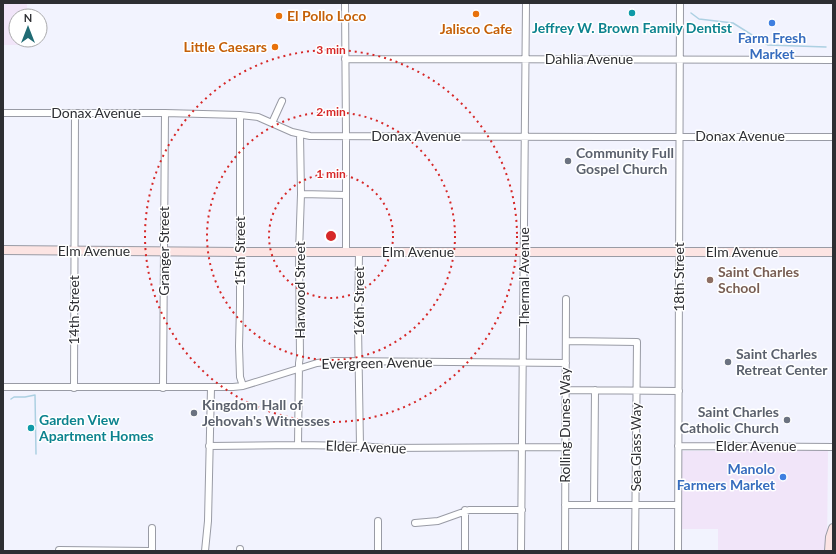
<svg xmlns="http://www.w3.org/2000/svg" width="836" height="554" font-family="Lato,sans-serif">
<rect width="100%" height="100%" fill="#f2f3fe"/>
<!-- commercial -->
<path fill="#f1e5f9" d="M3,3H27V16H16V40H27V45H3Z
M828,450L827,551H718V529H682V451Z"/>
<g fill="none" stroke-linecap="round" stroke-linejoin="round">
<!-- stream -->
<path stroke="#acd0e2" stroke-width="1.5" d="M691,13L699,19L733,23L768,45L826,47
M11,399L14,397H25L35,395L36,454"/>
<!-- street casing -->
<g stroke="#999ba5" stroke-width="8">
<path id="street" d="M345,3L346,136V252
M345,59L833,60
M3,113H165L240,115L258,117L292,132L310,136L606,137H833
M240,115V306L239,346L240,377L243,386
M272,123L282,101
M301,194L346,195
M359,252L358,326L360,446
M566,341L637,342L635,551
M3,387H233L243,386L317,363L335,361L566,363
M74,388L75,113
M163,388L165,113
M566,390L679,391
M298,445L299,363L300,356L299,252L301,194L300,134
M209,446L298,445L360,446L385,448L565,447
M678,446L833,447
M565,505H678
M594,505L595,390
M415,523L438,521L469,510H522
M59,550L149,551
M152,551V528
M205,551L208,521L211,388
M240,551V549
M378,551V521
M465,551V510
M521,551L526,3
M565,551L566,299
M678,551L680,3"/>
</g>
<!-- secondary casing -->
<g stroke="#999ba5" stroke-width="10">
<path id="secondary" d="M3,250L239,252H833
M829,551L830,537L833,528"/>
</g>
<!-- street -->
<use href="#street" stroke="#fff" stroke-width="6"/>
<!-- secondary -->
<use href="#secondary" stroke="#fce4e3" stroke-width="8"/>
</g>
<!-- distance rings -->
<g fill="none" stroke="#d62828" stroke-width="2" stroke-dasharray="2 4">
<circle cx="331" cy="236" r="62"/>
<circle cx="331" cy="236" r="124"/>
<circle cx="331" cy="236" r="186"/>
</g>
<!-- markers -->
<g fill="#0f9aa8" stroke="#fff" stroke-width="1.5">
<circle cx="632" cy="13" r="4"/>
<circle cx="31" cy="428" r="4"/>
</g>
<g fill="#e8710a" stroke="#fff" stroke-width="1.5">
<circle cx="476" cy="14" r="4"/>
<circle cx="279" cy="16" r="4"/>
<circle cx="275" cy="47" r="4"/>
</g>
<g fill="#3f7fe0" stroke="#fff" stroke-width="1.5">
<circle cx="772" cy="23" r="4"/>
<circle cx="783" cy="477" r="4"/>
</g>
<g fill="#6b7280" stroke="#fff" stroke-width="1.5">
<circle cx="568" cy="161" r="4"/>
<circle cx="728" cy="362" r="4"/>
<circle cx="194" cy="413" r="4"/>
<circle cx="787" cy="420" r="4"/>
</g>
<circle fill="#8d6e63" stroke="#fff" stroke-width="1.5" cx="710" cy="280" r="4"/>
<g text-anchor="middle" stroke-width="3" stroke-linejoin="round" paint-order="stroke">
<!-- food labels -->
<g font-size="14" font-weight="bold" fill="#c56008" stroke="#fff" text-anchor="start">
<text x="287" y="21">El Pollo Loco</text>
<text x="476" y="34" text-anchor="middle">Jalisco Cafe</text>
<text x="267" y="52" text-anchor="end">Little Caesars</text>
</g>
<!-- culture labels -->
<g font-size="14" font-weight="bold" fill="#0d838f" stroke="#fff">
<text x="632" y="33">Jeffrey W. Brown Family Dentist</text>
<text x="39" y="425" text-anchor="start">Garden View<tspan x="39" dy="16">Apartment Homes</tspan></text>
</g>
<!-- shop labels -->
<g font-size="14" font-weight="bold" fill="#366cbe" stroke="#fff">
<text x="772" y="43">Farm Fresh<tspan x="772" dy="16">Market</tspan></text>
<text x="775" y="474" text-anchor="end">Manolo<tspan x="775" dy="16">Farmers Market</tspan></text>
</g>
<!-- street labels -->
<g font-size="14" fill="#2d2e32" stroke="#fff">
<text x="589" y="64">Dahlia Avenue</text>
<text x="96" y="118">Donax Avenue</text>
<text x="416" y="141">Donax Avenue</text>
<text x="740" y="141">Donax Avenue</text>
<text x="94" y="256">Elm Avenue</text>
<text transform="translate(164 251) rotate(-90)" y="5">Granger Street</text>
<text transform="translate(240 251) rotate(-90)" y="5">15th Street</text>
<text x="418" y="257">Elm Avenue</text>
<text x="742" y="257">Elm Avenue</text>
<text transform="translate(524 277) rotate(-90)" y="5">Thermal Avenue</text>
<text transform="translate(679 277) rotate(-90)" y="5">18th Street</text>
<text transform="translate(300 290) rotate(-90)" y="5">Harwood Street</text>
<text transform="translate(359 301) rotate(-90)" y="5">16th Street</text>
<text transform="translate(74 310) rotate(-90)" y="5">14th Street</text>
<text transform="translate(377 363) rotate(-1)" y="5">Evergreen Avenue</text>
<text transform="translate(565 425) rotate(-90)" y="5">Rolling Dunes Way</text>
<text x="756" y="451">Elder Avenue</text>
<text transform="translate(366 447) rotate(2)" y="5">Elder Avenue</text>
<text transform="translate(636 447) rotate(-90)" y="5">Sea Glass Way</text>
</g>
<!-- worship labels -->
<g font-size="14" font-weight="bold" fill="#5b616d" stroke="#fff" text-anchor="start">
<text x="576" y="158">Community Full<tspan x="576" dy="16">Gospel Church</tspan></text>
<text x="736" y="359">Saint Charles<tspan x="736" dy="16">Retreat Center</tspan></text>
<text x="202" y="410">Kingdom Hall of<tspan x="202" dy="16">Jehovah's Witnesses</tspan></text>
<text x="779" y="417" text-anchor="end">Saint Charles<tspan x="779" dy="16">Catholic Church</tspan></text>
</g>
<!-- education labels -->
<g font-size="14" font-weight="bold" fill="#785e54" stroke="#fff" text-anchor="start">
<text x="718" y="277">Saint Charles<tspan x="718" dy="16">School</tspan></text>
</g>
</g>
<circle cx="331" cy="236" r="6" fill="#d62828" stroke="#fff" stroke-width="2"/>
<g font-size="12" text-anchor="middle" font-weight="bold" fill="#d62828" stroke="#fff" stroke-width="3" stroke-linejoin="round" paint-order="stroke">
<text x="331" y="54">3 min</text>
<text x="331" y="116">2 min</text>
<text x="331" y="178">1 min</text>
</g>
<!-- border -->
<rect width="836" height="554" fill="none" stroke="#2d2e32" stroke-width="8"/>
<!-- north arrow -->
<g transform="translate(28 28)"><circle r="19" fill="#ffffff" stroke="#ababad"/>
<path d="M0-3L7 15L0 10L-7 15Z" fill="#206b74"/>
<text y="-6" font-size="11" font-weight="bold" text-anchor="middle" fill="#2d2e32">N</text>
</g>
</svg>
